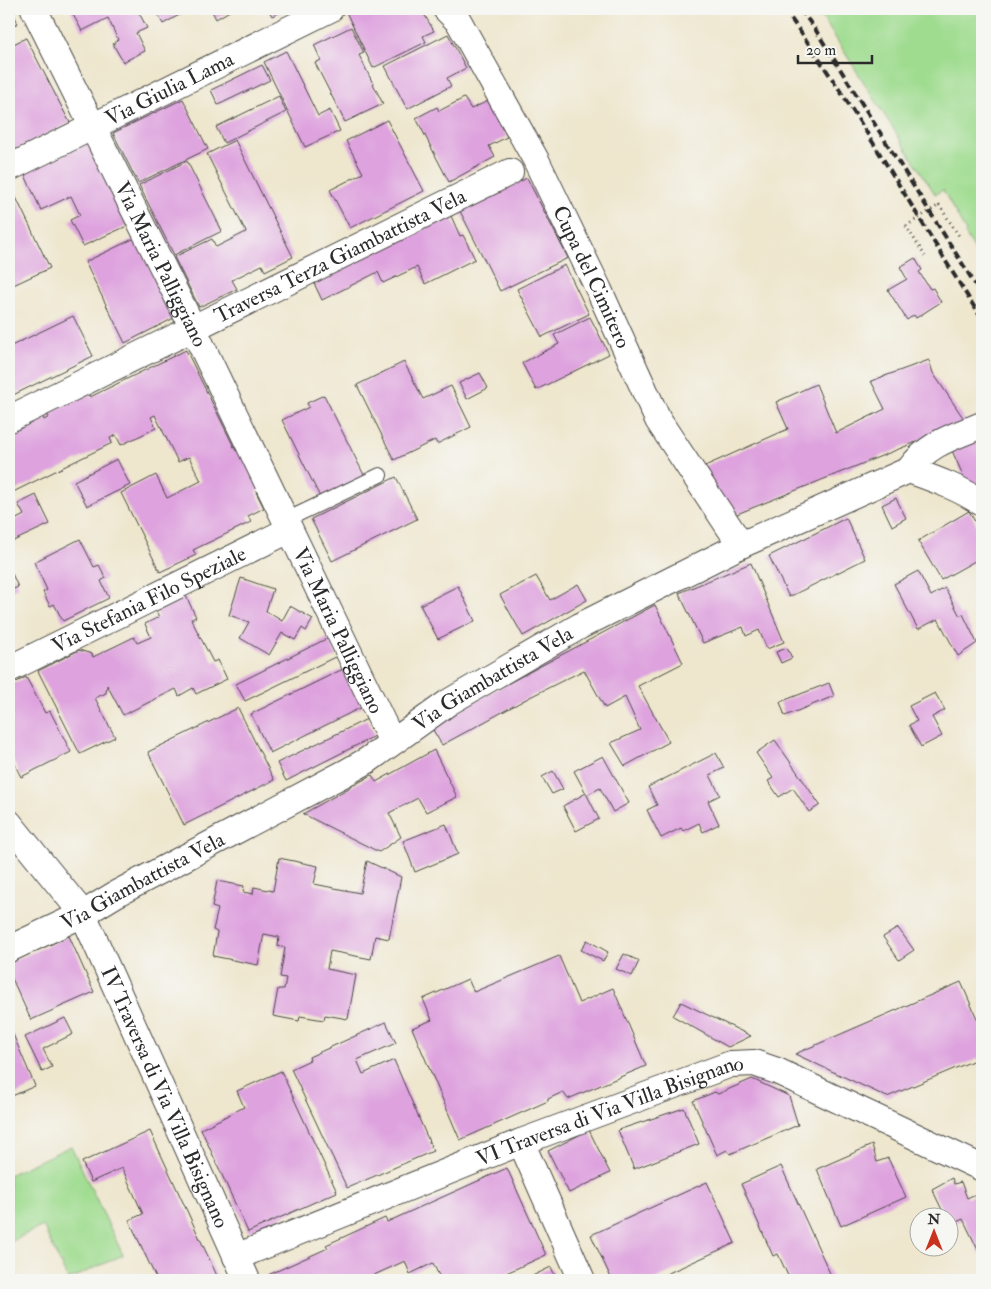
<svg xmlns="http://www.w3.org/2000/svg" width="991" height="1289" font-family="'IM FELL Double Pica',serif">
<rect width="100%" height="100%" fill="#f6f6f2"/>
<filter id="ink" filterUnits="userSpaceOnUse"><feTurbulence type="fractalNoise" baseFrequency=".02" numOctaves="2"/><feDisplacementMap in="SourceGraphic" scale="10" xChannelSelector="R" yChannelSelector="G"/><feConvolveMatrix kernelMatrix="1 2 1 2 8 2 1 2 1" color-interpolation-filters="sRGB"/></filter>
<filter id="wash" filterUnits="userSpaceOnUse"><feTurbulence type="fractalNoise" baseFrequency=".0096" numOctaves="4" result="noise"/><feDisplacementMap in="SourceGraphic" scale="20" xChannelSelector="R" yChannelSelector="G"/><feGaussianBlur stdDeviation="1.12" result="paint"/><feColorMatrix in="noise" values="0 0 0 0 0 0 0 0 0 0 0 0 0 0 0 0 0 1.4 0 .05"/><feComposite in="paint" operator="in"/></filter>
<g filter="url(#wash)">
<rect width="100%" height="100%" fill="#eee6cd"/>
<!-- green -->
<path fill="#9fdc8f" stroke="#65845d" d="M817,9H982V262L965,234L966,232L943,190L935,194Z
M71,1146L123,1255L68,1280L43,1226L9,1242V1175Z"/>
<g id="blocks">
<!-- building -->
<path fill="#dea3de" d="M9,9H11L18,23L9,28Z
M75,9H137L147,28L136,33L145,51L123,62L113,44L118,40L108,18L82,31L71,11Z
M155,9H180L181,14L163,24Z
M211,9H233L216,19Z
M268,9H287L272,16Z
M352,9H421L434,31L423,36L426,42L373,68L346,12Z
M351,27L364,53L359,55L383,104L345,122L315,63L321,60L314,45Z
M448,34L466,68L447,78L451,86L407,109L385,66Z
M26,38L70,123L9,153V46Z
M286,51L318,116L330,110L340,131L305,147L264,62Z
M262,65L270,80L218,105L211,90Z
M279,96L286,112L224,143L216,127Z
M464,98L471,109L488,101L507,137L489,146L495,157L449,182L416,118L437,107L439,111Z
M183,99L208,149L138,183L113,133Z
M387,120L424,191L350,228L330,190L363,173L346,141Z
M235,140L293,257L265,271L262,265L232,280L237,289L199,307L174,257L212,239L216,247L246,232L207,154Z
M88,143L127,226L83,246L70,220L80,215L71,196L41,210L24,173Z
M187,161L222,231L174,255L139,185Z
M527,178L568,258L500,291L460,211Z
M11,187L50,268L9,287V188Z
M451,216L460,236L463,235L475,259L425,284L417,267L383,283L378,272L322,300L312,279Z
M135,238L174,318L125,343L85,262Z
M915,258L922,270L919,272L930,289L933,288L941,302L916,318L914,315L907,320L888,290L907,279L900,267Z
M565,265L589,314L542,337L517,289Z
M73,316L93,356L9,397V347Z
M590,317L609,354L536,390L522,363L559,344L554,335Z
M186,350L236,451L242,448L262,488L256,492L264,508L248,516L251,522L193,550L196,555L160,572L121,493L156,475L167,498L201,481L189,457L178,462L155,415L151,417L156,428L121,445L116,435L110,438L112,443L9,494V432L42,415L44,420L49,417L47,414L88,393L90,397Z
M929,360L933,373L966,422L732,516L696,470L788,429L776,402L816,384L836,433L885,409L871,381Z
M404,362L423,399L451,386L471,427L437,444L435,440L394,460L357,385Z
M480,373L488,388L467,399L459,383Z
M324,395L365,477L321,499L282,420L309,407L307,403Z
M982,436V485L969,489L950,446Z
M117,459L130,485L87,506L74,481Z
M396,477L417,519L332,561L311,519Z
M36,495L50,524L9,543V523L24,515L18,504Z
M896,498L906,518L892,526L882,505Z
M969,511L982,534V557L941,580L918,541Z
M846,518L865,559L789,597L769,556Z
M80,539L94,567L99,565L106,578L101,581L109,598L63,621L54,604L50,606L43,592L47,590L34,562Z
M751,563L784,642L767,649L759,630L746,636L743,627L703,643L679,593Z
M9,567L18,587L9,591Z
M918,571L931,596L945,588L960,616L963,614L977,643L958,656L938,619L918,629L894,584Z
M536,576L550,600L578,584L587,600L523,636L500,595Z
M241,578L273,589L266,611L282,621L290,606L313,619L306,631L302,628L295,640L282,633L269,655L240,638L249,622L229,615Z
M458,586L475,621L438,639L420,605Z
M186,596L196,617L191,619L213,662L218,660L227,679L196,694L193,688L179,696L176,689L123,715L107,685L106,693L95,698L115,737L80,754L38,671L79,650L92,654L93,657L134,637L137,643L151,637L145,624L159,617L156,611Z
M655,605L683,663L638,686L669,742L625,766L611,743L640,730L625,697L605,708L584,670L530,697L442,745L430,725Z
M328,638L337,656L245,701L236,684Z
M787,648L792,658L781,663L776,652Z
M343,669L362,707L270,753L251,714Z
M26,677L45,713L50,711L71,752L21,777L9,752V686Z
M829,683L834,696L785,716L780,702Z
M935,693L945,710L932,717L942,736L921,747L909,725L917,721L909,706Z
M238,708L274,780L184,825L148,752Z
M367,719L375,736L286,781L277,763Z
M775,740L820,805L809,812L793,788L779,797L768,781L773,778L756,753Z
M434,750L457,797L426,812L418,798L389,813L401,837L379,852L303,814L372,775L376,782Z
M716,753L724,768L710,775L720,795L708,801L719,824L703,832L699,823L683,831L681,828L661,838L647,810L657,805L648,787Z
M603,756L629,803L613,812L600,788L587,795L574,771Z
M553,771L563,789L552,794L542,777Z
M586,793L599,819L576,831L563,806Z
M446,824L458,854L415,872L403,841Z
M279,858L318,866L314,884L360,893L367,861L401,877L389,939L375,936L371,959L330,951L327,969L356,975L348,1019L325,1015L324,1020L300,1016L299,1021L273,1016L278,989H284L286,978L280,977L285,948L278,946L279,937L264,934L258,965L213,956L217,932L213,930L218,909L212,907L217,881L244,886L243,892L253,894L254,887L273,891Z
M898,928L914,950L899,960L883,937Z
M69,936L94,992L31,1020L9,972V963Z
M587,940L608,952L603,961L581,950Z
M624,954L639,961L632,976L616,969Z
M559,956L579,1003L613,988L646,1066L568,1099L563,1092L548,1099V1101L460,1140L412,1028L432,1020L423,999L468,979L474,992Z
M961,982L982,1030V1057L887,1097L795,1054Z
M681,1002L751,1036L728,1047L673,1016Z
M65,1018L73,1034L43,1049L52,1067L42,1072L25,1037Z
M386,1022L396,1043L357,1060L363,1074L394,1060L433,1151L347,1188L291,1069L310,1060L309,1057Z
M9,1025L35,1086L12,1096L9,1089Z
M281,1071L337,1192L248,1232L201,1129L244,1107L237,1091Z
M752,1079L789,1096L798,1125L730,1154L727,1150L717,1155L693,1101L715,1092L718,1094Z
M684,1108L699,1144L634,1169L618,1130Z
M589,1130L610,1173L569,1193L548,1151Z
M150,1131L219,1280H157L129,1220L143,1214L122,1168L91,1182L82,1162Z
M872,1145L877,1162L888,1158L906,1197L841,1226L817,1169Z
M781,1166L833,1280H790L778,1254L773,1256L741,1184Z
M507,1168L546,1255L491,1280H441L433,1263L410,1274L405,1261L363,1280H270L268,1275L328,1248L326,1245L385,1218L387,1222Z
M952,1178L954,1184L961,1182L967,1198L982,1191V1258L963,1219L948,1226V1216H945L932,1189Z
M707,1182L735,1243L653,1280H612L591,1235Z
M551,1267L557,1280H524Z"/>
</g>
</g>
<g filter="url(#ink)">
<use href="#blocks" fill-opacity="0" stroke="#484743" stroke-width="1"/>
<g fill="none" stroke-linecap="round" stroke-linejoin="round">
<!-- lane casing -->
<g stroke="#484743" stroke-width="16">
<path id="lane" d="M284,521L380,475"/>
</g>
<!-- street casing -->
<g stroke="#484743" stroke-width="28">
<g id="street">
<path id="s1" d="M34,9L193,328L392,742"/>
<path id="s2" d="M446,9L459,22L536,160L599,290L658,420L741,545"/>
<path id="s3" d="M9,168L330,9"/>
<path id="s4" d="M9,419L510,172"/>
<path d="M909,470C934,479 960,488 982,503"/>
<path id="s5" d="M9,669L289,530"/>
<path id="s6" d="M9,823L83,914L247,1280"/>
<path id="s7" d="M9,949L83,914L116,894L345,773L368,760L449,702L580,626L741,545L909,470C928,443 953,437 982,425"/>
<path d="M521,1142L582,1280"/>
<path id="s8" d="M236,1257L521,1142L731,1064L754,1063L777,1071L982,1168"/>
</g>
</g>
<!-- path -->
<path stroke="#484743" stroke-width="3" stroke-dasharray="1 4" stroke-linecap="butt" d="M939,205L959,236
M906,226L925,256"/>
<!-- lane -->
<use href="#lane" stroke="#fff" stroke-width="14"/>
<!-- street -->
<use href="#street" stroke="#fff" stroke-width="26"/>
<!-- rail -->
<path stroke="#2b2b2b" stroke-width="4" stroke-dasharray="8 4" stroke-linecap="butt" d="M784,9C856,108 916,216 982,319
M800,9L815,29L982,295"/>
<!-- path-bridge -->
<path stroke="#484743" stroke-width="3" stroke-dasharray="1 4" stroke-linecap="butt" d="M906,226L939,205"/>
</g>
</g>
<g text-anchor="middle" stroke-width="4" stroke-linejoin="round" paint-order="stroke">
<!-- street labels -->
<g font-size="21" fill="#2b2b2b" stroke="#f6f6f2">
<text dy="7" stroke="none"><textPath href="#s3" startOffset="179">Via Giulia Lama</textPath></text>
<text dy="7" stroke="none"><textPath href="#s4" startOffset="369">Traversa Terza Giambattista Vela</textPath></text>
<text dy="7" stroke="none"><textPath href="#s1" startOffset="285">Via Maria Palliggiano</textPath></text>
<text dy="7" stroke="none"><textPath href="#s2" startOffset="306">Cupa del Cimitero</textPath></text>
<text dy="7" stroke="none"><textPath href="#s5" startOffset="156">Via Stefania Filo Speziale</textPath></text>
<text dy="7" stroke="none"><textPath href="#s1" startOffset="692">Via Maria Palliggiano</textPath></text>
<text dy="7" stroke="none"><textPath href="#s7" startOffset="555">Via Giambattista Vela</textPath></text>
<text dy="7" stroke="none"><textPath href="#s7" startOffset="150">Via Giambattista Vela</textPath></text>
<text dy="7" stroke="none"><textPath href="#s6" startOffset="318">IV Traversa di Via Villa Bisignano</textPath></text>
<text dy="7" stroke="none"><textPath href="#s8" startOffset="402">VI Traversa di Via Villa Bisignano</textPath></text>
</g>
</g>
<!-- margin -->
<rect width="991" height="1289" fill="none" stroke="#f6f6f2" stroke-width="30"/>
<!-- north arrow -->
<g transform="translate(934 1232)"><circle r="24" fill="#f6f6f2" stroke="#a5a5a2"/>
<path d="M0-4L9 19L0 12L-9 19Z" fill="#c8321e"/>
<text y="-8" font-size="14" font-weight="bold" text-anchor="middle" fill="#2b2b2b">N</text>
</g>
<!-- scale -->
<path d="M798 55v8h74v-8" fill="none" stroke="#2b2b2b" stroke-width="2.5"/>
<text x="806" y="55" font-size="15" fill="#2b2b2b" stroke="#f6f6f2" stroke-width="4" paint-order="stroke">20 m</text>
</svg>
